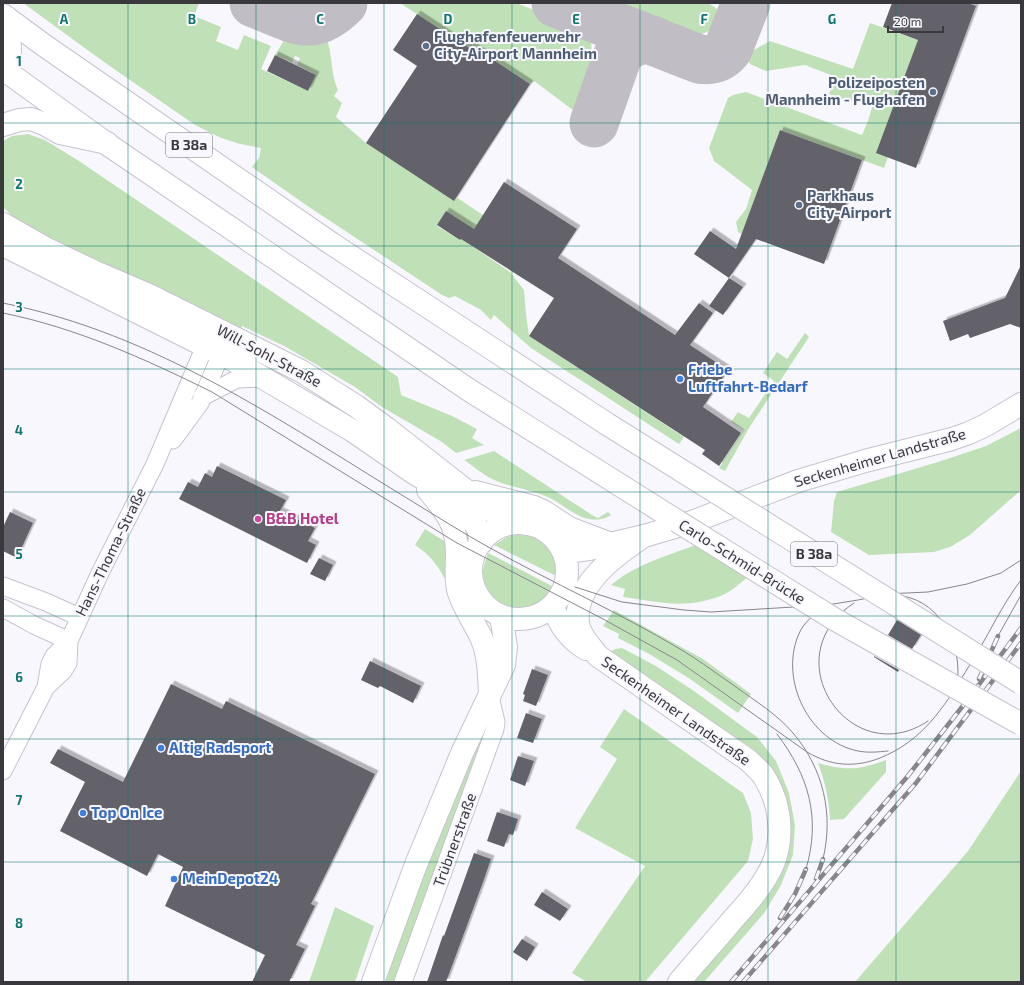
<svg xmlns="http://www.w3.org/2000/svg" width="1024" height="985" font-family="'Exo 2',sans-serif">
<defs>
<filter id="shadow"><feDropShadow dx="3.5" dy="-3.5" stdDeviation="0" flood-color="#0004"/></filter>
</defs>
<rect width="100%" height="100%" fill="#f9f7fe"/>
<!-- green -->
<path fill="#c0e1b7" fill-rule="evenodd" d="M23,3H199L194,16L221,27L216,41L238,50L244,35L271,46L261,69L308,91L316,75L297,65L300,58L295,56L292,62L275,55L283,42L292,32L308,36L320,35L326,37C333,53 330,73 338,90L334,96L342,103L336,117L366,143L456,197L483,215L466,242L510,272L524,290L526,314L529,336L684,437L679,444L531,348L494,315L491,320L481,310L455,296L449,298L442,295L306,205L252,167L259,158L261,148L240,144L221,138L195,125L104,62ZM446,212L469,226L460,240L437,226Z
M400,3H516L589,31C597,58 584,87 577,113L534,81L530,84L471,45L443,89L458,41Z
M613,3H707C719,8 721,13 720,25L715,29L688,39L614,11Z
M870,23L918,40L888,157L884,168L780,130L742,234L738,232L736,222L746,209L752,190L714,161L709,148L728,98L733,95L746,92L862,135L868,121L873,104L855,96L851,102L829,94L836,77L805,65L766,71L750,64L745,55L770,41L853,69Z
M28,134L45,140L79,161L398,377L401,395L452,416L477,429L472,438L484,445L456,453L442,442L382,407L355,387L284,346L242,326L239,332C190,305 139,281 89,257C65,245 20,227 3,207V141L12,136Z
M805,333L809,337L749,428L725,471L719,468L744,430L731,422L738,412L749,418L774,381L763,373L777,352L787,359Z
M1021,428V490L970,535L950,547L934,552L869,555L831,532L834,501L837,492L938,462L986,446Z
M494,451L592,515L598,518L608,512L611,515C586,531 565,503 545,496C528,489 508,487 492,479C482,474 473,466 464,460Z
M425,529L449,544L450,588C440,569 433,557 415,545Z
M516,535C543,534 557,551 558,577L494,545L507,537Z
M699,544L748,577C740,583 732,591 723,595C687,610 659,602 623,597L625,589L611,585C636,564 669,555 699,544Z
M488,553L554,587C551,591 549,596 545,600C521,619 483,603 483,571C484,565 486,559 488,553Z
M614,610L703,659L751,694L738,713L690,679L651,655L618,638L619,634L603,626Z
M622,648L656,666L694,691L757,737L776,761L789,793L795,825L793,855L781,885L765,912L704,982H691L759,905L776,882L787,854L769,767L750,747L610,652L615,649Z
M624,709L743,793L751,813L753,839L748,861L645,982H587L572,973L645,866L575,828L617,759L600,747Z
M488,722L490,723L395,982H385L432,854Z
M886,760V772L844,819L830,820C829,800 825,782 818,763C846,771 859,770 886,760Z
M1021,771V982H855L968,851Z
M335,907L374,926L355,982H309Z"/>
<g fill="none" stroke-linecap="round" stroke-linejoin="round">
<!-- taxiway -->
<path stroke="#c0bec4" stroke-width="49" d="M254,3C268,8 293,21 307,21C320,22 334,12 343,3
M556,3L699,59C711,61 720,59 728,49L746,3
M594,123L618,55C627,43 638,39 652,40"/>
</g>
<!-- building -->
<path fill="#64626b" filter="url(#shadow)" d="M892,3H968L976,6L916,168L876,153L918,40L883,27Z
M417,14L469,48L471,45L530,84L454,201L366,143L417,66L393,50Z
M275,55L316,75L308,91L267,71Z
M780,130L862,160L824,264L756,239L729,278L694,254L710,231L736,249Z
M504,182L577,229L558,258L675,335L699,303L713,313L690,345L728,370L703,407L741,433L719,466L702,454L705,450L529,336L554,298L461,239L460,240L437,225L446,211L474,229Z
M1021,265V328L1010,324L970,338L968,334L950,341L943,321L1005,298Z
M729,278L743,287L723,315L709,306Z
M217,466L286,500L280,511L315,528L308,541L316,545L307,563L179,499L188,482L198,487L205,473L212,477Z
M10,512L33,523L17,558L3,551V527Z
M319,558L333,565L325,581L310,574Z
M897,620L921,635L912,649L888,635Z
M874,656L899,670L898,672L874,657Z
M370,661L421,686L413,703L380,686L378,688L361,680Z
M532,669L548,675L536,706L523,701L525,695L523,694Z
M171,684L222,709L226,701L375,774L311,904L315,906L296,945L305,949L289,982H252L265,955L165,906L183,867L158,854L147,876L60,831L85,782L50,763L58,749L123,782Z
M526,713L542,719L533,743L517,738Z
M518,756L534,761L525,786L510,780Z
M497,812L518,819L513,835L509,834L504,847L487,841Z
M474,853L491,859L482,885L446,982H427L443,935L444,936Z
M542,892L568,909L560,921L534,905Z
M522,939L535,947L527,961L513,952Z"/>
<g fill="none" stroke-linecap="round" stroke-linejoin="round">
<!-- minor casing -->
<g stroke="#c6c3cd" stroke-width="19">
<path id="minor" d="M202,397L237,379L265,378
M173,440L200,403L221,354L222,341
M3,586L46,602L79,617
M3,608L34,625L69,641
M46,687L63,671L68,663L69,641
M3,771L46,687L50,664L54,656L69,641L100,573L155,464L205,346L214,338
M403,982L495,729L496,722L490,697"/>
</g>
<!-- secondary casing -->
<g stroke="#c6c3cd" stroke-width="24">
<path id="secondary" d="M3,125L19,120L31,119L44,124L60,133L107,143
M3,224L47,249L93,271L149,295L301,371L356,406L386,428L492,511L514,523
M3,245L233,360L353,431L414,473L445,491L467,511L478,529L481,543
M428,490C446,512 457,523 457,554C457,567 455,581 459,593C464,608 474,622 481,637C489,655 489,675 490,694
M475,492L534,507L543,511L569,528L611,544
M471 571a48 48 0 1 1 96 0a48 48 0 1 1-96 0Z
M644,536C615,555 569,588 579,628C583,639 591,647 598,656L748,760C753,765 759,770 763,775C783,806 786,848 765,879C755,896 741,910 729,924C712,944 695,963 679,982
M563,550L574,551L589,549L644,536L692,522L798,481L865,461L952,439L969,433L986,425L1021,404
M553,606C559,625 569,639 586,649
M373,982L415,867L462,753L504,665L506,647L501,616"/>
</g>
<!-- primary casing -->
<g stroke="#c6c3cd" stroke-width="24">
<path id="primary" d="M3,15L45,46L332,244L607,424
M6,17C10,36 12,54 8,73
M3,69L107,144L469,390L677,521"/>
</g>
<!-- minor -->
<use href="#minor" stroke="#fff" stroke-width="17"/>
<!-- secondary -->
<use href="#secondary" stroke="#fff" stroke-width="22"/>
<!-- primary -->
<use href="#primary" stroke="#fff" stroke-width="22"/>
<!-- tram -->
<path stroke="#88868b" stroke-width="1" d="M3,303C156,334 279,420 410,500C436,516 463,533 490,548C553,583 618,612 680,649C699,660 717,674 736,687C755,701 777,714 793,733C823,768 834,814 823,859
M3,313C77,328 145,359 212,392L457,543L603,619L677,660L807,752C831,766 854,768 880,758C922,741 943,709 966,671C976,655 986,638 995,621C1003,607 1011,593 1021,580
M575,587L622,602L684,610L711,612L827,605L858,600L886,594L928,592L967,584L1001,573L1021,560
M903,596C942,603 963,647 957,684
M854,603C771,657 851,773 928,721
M827,605C816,613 803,622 798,636C780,681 809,741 858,751C868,753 878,752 888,751
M998,636L1021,595
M777,734C809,776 821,818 806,869"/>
<!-- rail casing -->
<g stroke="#88868b" stroke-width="4.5">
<path id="rail" d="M979,679L998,636
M816,879L823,859
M780,918L795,894L806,869
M731,982L907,777L969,698L1021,628
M743,982L916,783L1021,643"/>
</g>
<!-- rail -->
<use href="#rail" stroke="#f9f7fe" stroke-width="3" stroke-dasharray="9" stroke-linecap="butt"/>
<!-- trunk-bridge casing -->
<g stroke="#c6c3cd" stroke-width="24" stroke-linecap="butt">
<path id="trunk-bridge" d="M607,424L1021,683
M677,521L834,619L1021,724"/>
</g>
<!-- trunk-bridge -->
<use href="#trunk-bridge" stroke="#fff" stroke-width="22"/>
</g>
<!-- grid -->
<path fill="none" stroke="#0f766e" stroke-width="1" stroke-opacity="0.55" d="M128,3V982M256,3V982M384,3V982M512,3V982M640,3V982M768,3V982M896,3V982M3,123H1021M3,246H1021M3,369H1021M3,492H1021M3,616H1021M3,739H1021M3,862H1021"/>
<!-- markers -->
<g fill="#5c6f8a" stroke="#f9f7fe" stroke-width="1.5">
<circle cx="426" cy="46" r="4"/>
<circle cx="933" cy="92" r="4"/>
<circle cx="799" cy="205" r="4"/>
</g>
<g fill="#3f7fe0" stroke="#f9f7fe" stroke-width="1.5">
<circle cx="680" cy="379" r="4"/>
<circle cx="161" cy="748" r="4"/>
<circle cx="83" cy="813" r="4"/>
<circle cx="174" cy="879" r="4"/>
</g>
<circle fill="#d1479c" stroke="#f9f7fe" stroke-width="1.5" cx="258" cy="519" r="4"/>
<g text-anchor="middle" stroke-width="4" stroke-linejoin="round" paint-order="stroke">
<!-- shield labels -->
<g fill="#f9f7fe" stroke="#737176" stroke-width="1">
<rect x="166" y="133" width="46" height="24" rx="3"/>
<rect x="791" y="542" width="46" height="24" rx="3"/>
</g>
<g font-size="14" font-weight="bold" fill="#39383c">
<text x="189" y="150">B 38a</text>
<text x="814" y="559">B 38a</text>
</g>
<!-- service labels -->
<g font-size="15" font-weight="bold" fill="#4e5e75" stroke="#f9f7fe" text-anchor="start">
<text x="434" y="42">Flughafenfeuerwehr<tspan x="434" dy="17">City-Airport Mannheim</tspan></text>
<text x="925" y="88" text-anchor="end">Polizeiposten<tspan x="925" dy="17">Mannheim - Flughafen</tspan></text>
<text x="807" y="201">Parkhaus<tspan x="807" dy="17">City-Airport</tspan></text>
</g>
<!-- street labels -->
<g font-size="15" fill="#39383c" stroke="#f9f7fe">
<text transform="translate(269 356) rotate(28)" y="5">Will-Sohl-Straße</text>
<text transform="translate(880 458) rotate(-16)" y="5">Seckenheimer Landstraße</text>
<text transform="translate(111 552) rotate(-64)" y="5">Hans-Thoma-Straße</text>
<text transform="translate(742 562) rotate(32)" y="5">Carlo-Schmid-Brücke</text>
<text transform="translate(676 711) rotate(35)" y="5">Seckenheimer Landstraße</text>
<text transform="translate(455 840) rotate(-70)" y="5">Trübnerstraße</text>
</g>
<!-- shop labels -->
<g font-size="15" font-weight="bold" fill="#366cbe" stroke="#f9f7fe" text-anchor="start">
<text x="688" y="375">Friebe<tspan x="688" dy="17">Luftfahrt-Bedarf</tspan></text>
<text x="169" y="753">Altig Radsport</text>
<text x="91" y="818">Top On Ice</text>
<text x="182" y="884">MeinDepot24</text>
</g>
<!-- hotel labels -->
<g font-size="15" font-weight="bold" fill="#b23c85" stroke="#f9f7fe" text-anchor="start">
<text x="266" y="524">B&amp;B Hotel</text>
</g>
</g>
<g font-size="13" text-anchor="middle" font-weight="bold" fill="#0f766e" stroke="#f9f7fe" stroke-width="4" stroke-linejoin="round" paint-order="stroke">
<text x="64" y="24">A</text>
<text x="192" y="24">B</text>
<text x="320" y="24">C</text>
<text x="448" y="24">D</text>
<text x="576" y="24">E</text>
<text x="704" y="24">F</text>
<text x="832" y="24">G</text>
<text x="19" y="66">1</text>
<text x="19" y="189">2</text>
<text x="19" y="312">3</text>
<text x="19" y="435">4</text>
<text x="19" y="559">5</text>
<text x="19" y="682">6</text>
<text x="19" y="805">7</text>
<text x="19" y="928">8</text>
</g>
<!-- border -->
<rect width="1024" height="985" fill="none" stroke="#39383c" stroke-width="8"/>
<!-- scale -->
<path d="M888 26v6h55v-6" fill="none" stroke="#39383c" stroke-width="2"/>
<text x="894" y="26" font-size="12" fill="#39383c" stroke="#f9f7fe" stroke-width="3" paint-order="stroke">20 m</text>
</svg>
